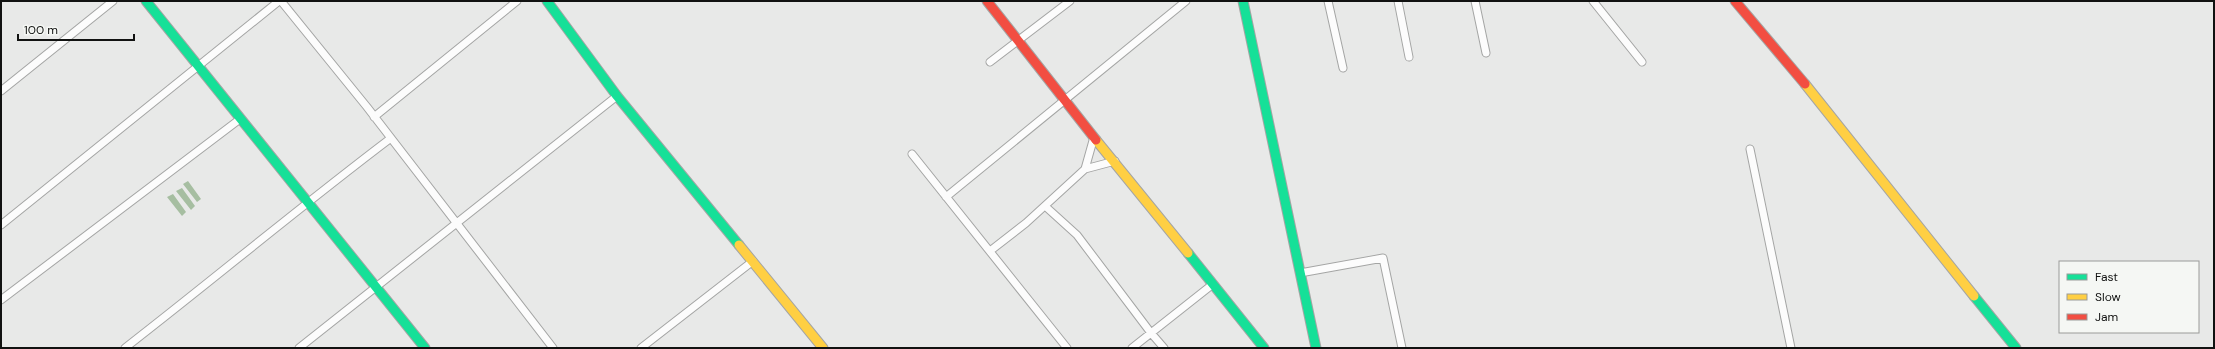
<svg xmlns="http://www.w3.org/2000/svg" width="2215" height="349" font-family="'DM Sans',sans-serif">
<rect width="100%" height="100%" fill="#e8e9e8"/>
<!-- water -->
<path fill="#a6bea1" d="M188,181L201,199L197,202L183,184Z
M182,188L195,206L191,210L176,191Z
M173,194L186,212L182,216L167,197Z"/>
<g fill="none" stroke-linecap="round" stroke-linejoin="round">
<!-- street casing -->
<g stroke="#a4a5a4" stroke-width="9">
<path id="street" d="M281,1L367,107L553,348
M1328,1L1343,68
M1398,1L1409,57
M1475,1L1486,53
M1593,1L1642,62
M990,62L1070,1
M1,91L113,1
M374,117L517,1
M1750,149L1791,348
M912,154L1067,348
M1085,169L1094,137
M946,197L1186,1
M1045,206L1077,235L1151,333L1164,348
M1,225L279,1
M990,251L1026,223L1085,169L1115,161
M1300,273L1383,258L1402,348
M1,300L240,119
M125,348C214,279 301,206 391,138
M299,348L617,96
M641,348L753,261
M1132,348L1213,284"/>
</g>
<!-- fast casing -->
<g stroke="#a4a5a4" stroke-width="11">
<path id="fast" d="M146,1L425,348
M547,1L617,96L739,245
M1243,1L1316,348
M1188,253L1264,348
M1974,296L2016,348"/>
</g>
<!-- slow casing -->
<g stroke="#a4a5a4" stroke-width="11">
<path id="slow" d="M1805,84L1974,296
M1096,140L1188,253
M739,245L823,348"/>
</g>
<!-- jam casing -->
<g stroke="#a4a5a4" stroke-width="11">
<path id="jam" d="M987,1L1096,140
M1735,1L1805,84"/>
</g>
<!-- street -->
<use href="#street" stroke="#fcfcfc" stroke-width="7"/>
<!-- fast -->
<use href="#fast" stroke="#16e098" stroke-width="9"/>
<!-- slow -->
<use href="#slow" stroke="#ffcf43" stroke-width="9"/>
<!-- jam -->
<use href="#jam" stroke="#f24e42" stroke-width="9"/>
</g>
<!-- border -->
<rect width="2215" height="349" fill="none" stroke="#111211" stroke-width="4"/>
<!-- legend -->
<rect x="2059" y="261" width="140" height="72" fill="#f5f7f4" stroke="#9a9b99"/>
<rect x="2067" y="274" width="20" height="6" fill="#16e098" stroke="#9a9b99"/>
<text x="2095" y="281" font-size="12" fill="#111211">Fast</text>
<rect x="2067" y="294" width="20" height="6" fill="#ffcf43" stroke="#9a9b99"/>
<text x="2095" y="301" font-size="12" fill="#111211">Slow</text>
<rect x="2067" y="314" width="20" height="6" fill="#f24e42" stroke="#9a9b99"/>
<text x="2095" y="321" font-size="12" fill="#111211">Jam</text>
<!-- scale -->
<path d="M18 34v6h116v-6" fill="none" stroke="#111211" stroke-width="2"/>
<text x="24" y="34" font-size="12" fill="#111211" stroke="#f5f7f4" stroke-width="3" paint-order="stroke">100 m</text>
</svg>
